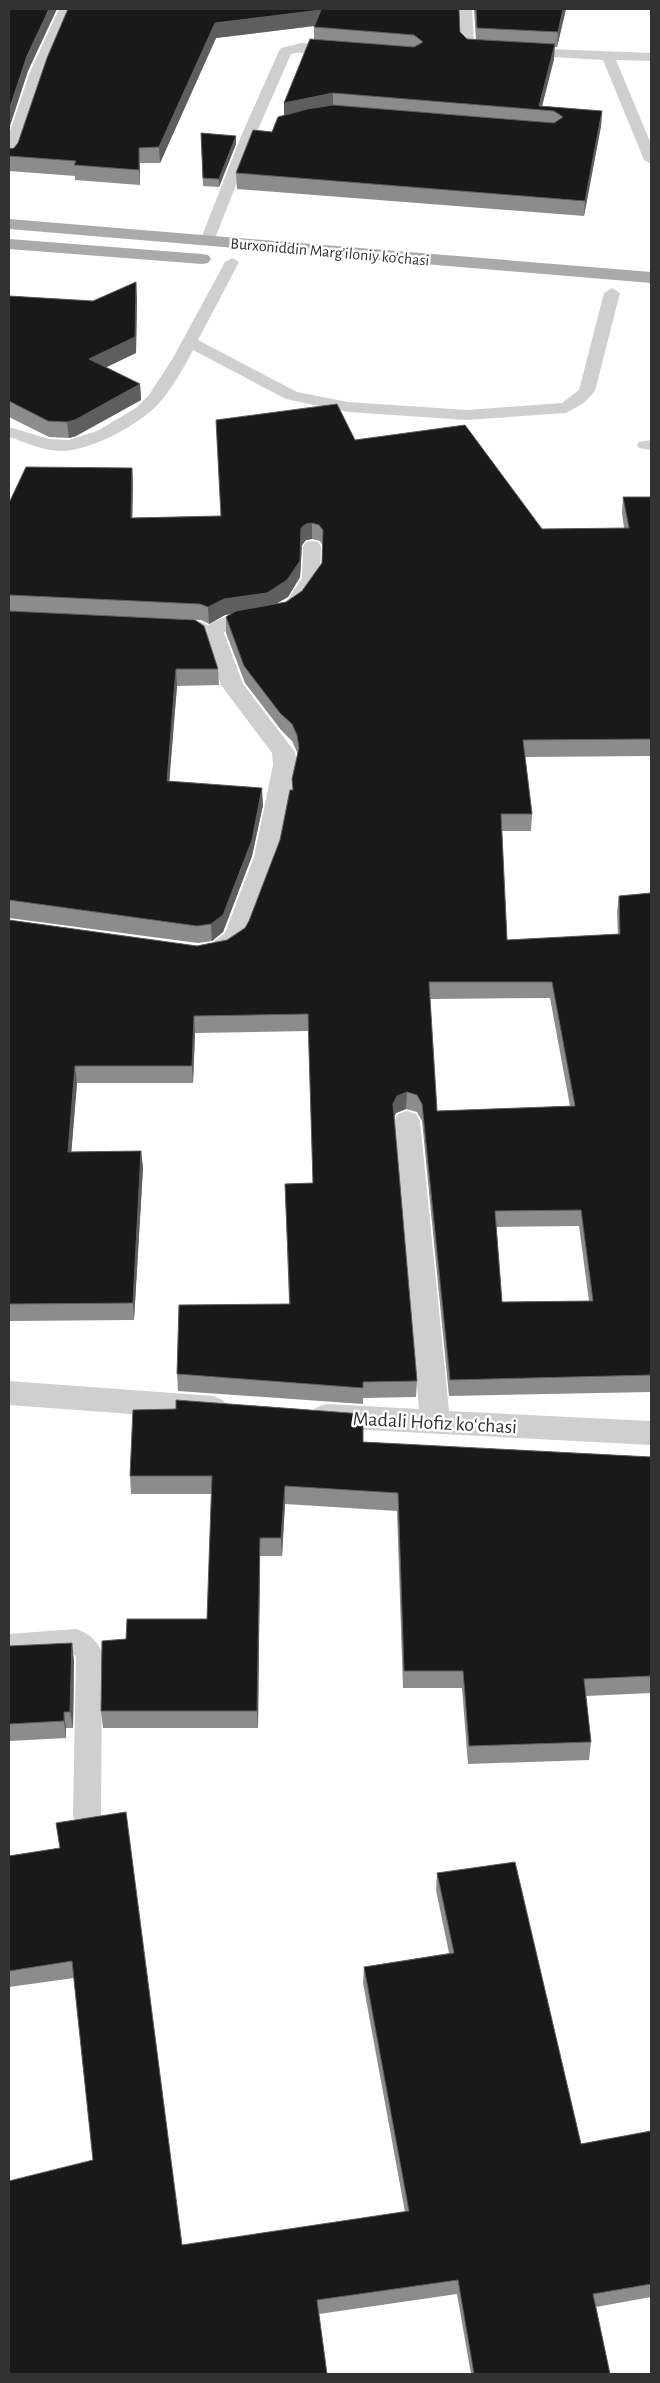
<svg xmlns="http://www.w3.org/2000/svg" width="660" height="2383" font-family="'Alegreya Sans',sans-serif">
<rect width="100%" height="100%" fill="#fff"/>
<g fill="none" stroke-linecap="round" stroke-linejoin="round">
<!-- service -->
<path fill="#cfcfcf" fill-rule="evenodd" d="M460,9H472L474,45L495,48L497,51L495,54C485,56 469,55 461,47Z
M301,43L336,46L343,50C336,58 304,50 291,54L256,134L214,241L207,245L202,244L200,241L242,134L279,51L281,48Z
M525,48L651,53V61L616,60L651,144V164L644,160L603,60L520,55L518,52L520,49Z
M232,258L239,262L198,340L297,392L348,402L467,410L562,403L579,390L604,293L612,288L620,293L595,391L584,403L566,413L467,420L348,412L286,399L193,350C184,367 173,387 160,402C141,424 91,451 61,451C44,451 25,442 9,437V427L49,439L69,440L97,431L136,408L149,395L173,358L225,262Z
M651,440V450L639,448L637,445L639,442Z
M312,541L318,542L321,546L320,578L301,606H289L286,602L302,578L303,546L306,542Z
M254,613L260,614L263,618L260,622L236,626L215,637H203L200,633C211,617 236,615 254,613Z
M76,1629C88,1633 97,1640 102,1652L101,1816L97,1825L87,1828L77,1825L73,1816L76,1656L71,1652L9,1656V1634Z"/>
<!-- minor -->
<path fill="#cfcfcf" fill-rule="evenodd" d="M59,9H75L46,72L18,158L15,162L9,163V134L30,72Z
M170,621L201,622L224,633L243,684L295,752L297,765L278,857L248,937C238,954 219,963 200,958L196,952L200,946L212,943L225,933L254,857L273,765L272,753L221,685L206,641L196,635L162,633L159,628L162,623Z
M407,1111L416,1114L420,1121L449,1411L651,1421V1445L326,1428L315,1424L311,1416L315,1408L326,1404L419,1409L394,1121L398,1114Z
M9,1381L213,1396L223,1400L228,1408L223,1416L213,1420L9,1405Z"/>
<!-- primary -->
<path fill="#aaa" fill-rule="evenodd" d="M9,219L651,272V283L9,229Z
M9,239L202,254L208,255L211,259L208,263L202,264L9,249Z"/>
</g>
<!-- wall -->
<path fill="#8c8c8c" fill-rule="evenodd" d="M68,9L460,32L467,39L476,40L474,9H473H566L557,47H554V59L542,106L602,111L601,126L584,216L237,189L236,173L272,132L284,115V103L314,39V27L315,26L216,38L160,163H140V185L75,180V176L9,171V149L14,148L18,143Z
M201,133L236,136V144L219,187L203,186Z
M9,296L93,301L137,298L136,353L106,367L140,384L141,400L76,436L69,438L49,437L9,417Z
M355,440L542,529L624,528L622,513L623,497H651V758V756L525,757L532,814L531,831H502L507,940L618,934L617,912L619,896L651,893V1392L449,1396L422,1121L417,1112L406,1109L396,1113L394,1118L417,1381L416,1397L363,1398V1404L178,1391L177,1374L289,1304L285,1184L313,1183L308,1031L195,1033L193,1083H77L71,1152L141,1151L143,1168L134,1320L9,1321V920L197,946L227,940L245,928L249,921L280,840L293,790L297,755V752L292,741L281,730L245,683L226,633V617L230,614L225,615L209,624L201,620L85,615L218,669L219,685L177,686L169,781L263,805L252,856L223,932L212,941L198,943L9,918V503L132,468L133,484L132,518L220,516ZM312,539L320,541L322,545V563L302,591L286,602L275,604L288,597L300,577L302,545L306,540ZM550,998L570,1106L437,1111L430,999ZM579,1226L589,1301L502,1302L496,1227Z
M363,1442L651,1457V1693L586,1696L591,1742L589,1760L468,1764L462,1688H403L397,1511L285,1504L282,1556H260L258,1728H103L101,1711L126,1639L207,1619L212,1494H131L130,1476Z
M9,1646L74,1660L73,1728H66V1738L9,1741Z
M60,1848L182,2245L405,2212L363,1983L364,1967L449,1953L436,1890L437,1873L581,2144L651,2131V2297L596,2307L610,2374H471L457,2294L319,2314L9,2374L93,2160L74,1978L9,1987V1856Z"/>
<!-- shaded-wall -->
<path fill="#5e5e5e" d="M49,9H57L28,71L9,129V110L27,56Z
M563,9H566L557,47L558,32Z
M321,10V25L216,38L160,163L159,147L215,23Z
M555,44L554,59L541,110L539,106Z
M333,93V108L284,118V103Z
M602,111L601,126L584,216L585,201Z
M236,136V144L219,187V179Z
M139,148L140,163V185L139,170Z
M136,282L137,298L136,353L90,375L89,359Z
M140,384L141,400L76,436L69,438L67,422Z
M132,468L133,484L132,534L131,518Z
M312,523V539L306,540L302,545L300,577L288,597L267,609L225,615L209,624L208,607L301,528L306,524Z
M176,669L177,686L168,798L167,781Z
M262,788L263,805L252,856L223,932L212,941L211,924Z
M194,1016L195,1033L193,1083L192,1066Z
M75,1066L77,1083L70,1169L68,1152Z
M407,1092L406,1109L396,1113L392,1121L393,1104L397,1096Z
M141,1151L143,1168L134,1320L133,1303Z
M285,1486V1504L282,1556L281,1538Z
M260,1538V1556L258,1728L257,1711Z
M72,1643L74,1660L73,1728L70,1712Z
M64,1712L66,1728V1738L64,1721Z"/>
<!-- building -->
<path fill="#191919" stroke="#5e5e5e" fill-rule="evenodd" d="M9,9H49L27,56L9,110Z
M68,9H459L460,32L467,39L555,44L539,106L602,111L585,201L236,173L253,130L272,132L278,117L307,109L333,105L554,123L563,117L554,111L333,93L284,103L310,39L414,47L423,42L414,35L314,27L321,10L215,23L159,147L139,148V170L74,165L76,161L9,156V149L14,148L18,143L47,58Z
M476,9H563L558,32L477,28Z
M201,133L236,136L219,179L203,178Z
M136,282L135,337L89,359L140,384L75,420L67,422L48,421L9,401V296L93,301Z
M337,404L355,440L465,425L542,529L629,528L623,497H651V739L523,740L532,814H501L507,940L620,934L619,896L651,893V1375L450,1380L422,1104L417,1095L407,1092L397,1096L393,1104L417,1381L363,1382V1388L177,1374L179,1305L290,1304L285,1184L313,1183L308,1014L194,1016L192,1066H75L68,1152L141,1151L133,1303L9,1304V920L197,946L227,940L245,928L249,921L280,840L290,790H293L292,779L299,748L297,735L292,724L280,713L244,666L226,617L236,611L286,602L302,591L322,563L323,530L319,525L312,523L306,524L301,528L300,561L287,580L267,593L224,599L208,607L200,604L9,595V503L26,467L132,468L131,518L221,516L216,420ZM429,982H552L575,1106L437,1111ZM581,1210L593,1301L502,1302L495,1211Z
M9,611L195,620L204,626L218,669H176L167,781L262,788L252,840L223,915L211,924L197,926L9,900Z
M176,1400L363,1414V1442L651,1457V1676L584,1679L591,1742L469,1746L463,1671H404L398,1493L285,1486L281,1538H260L257,1711H101L102,1641L126,1639L127,1619H207L212,1476H130L133,1410L176,1409Z
M72,1643L70,1712H64V1721L9,1724V1646Z
M126,1812L182,2245L409,2211L364,1967L454,1953L437,1873L515,1862L581,2144L651,2131V2284L593,2294L610,2374H474L458,2280L317,2300L327,2374H9V2181L93,2160L72,1961L9,1971V1856L60,1848L56,1823Z"/>
<g text-anchor="middle" stroke-width="5" stroke-linejoin="round" paint-order="stroke">
<!-- far-street labels -->
<g font-size="16" fill="#323232" stroke="#fff">
<text transform="translate(330 251) rotate(5)" y="6">Burxoniddin Marg’iloniy ko’chasi</text>
</g>
<!-- street labels -->
<g font-size="20" fill="#323232" stroke="#fff">
<text transform="translate(435 1422) rotate(3)" y="7">Madali Hofiz koʻchasi</text>
</g>
</g>
<!-- border -->
<rect width="660" height="2383" fill="none" stroke="#323232" stroke-width="20"/>
</svg>
